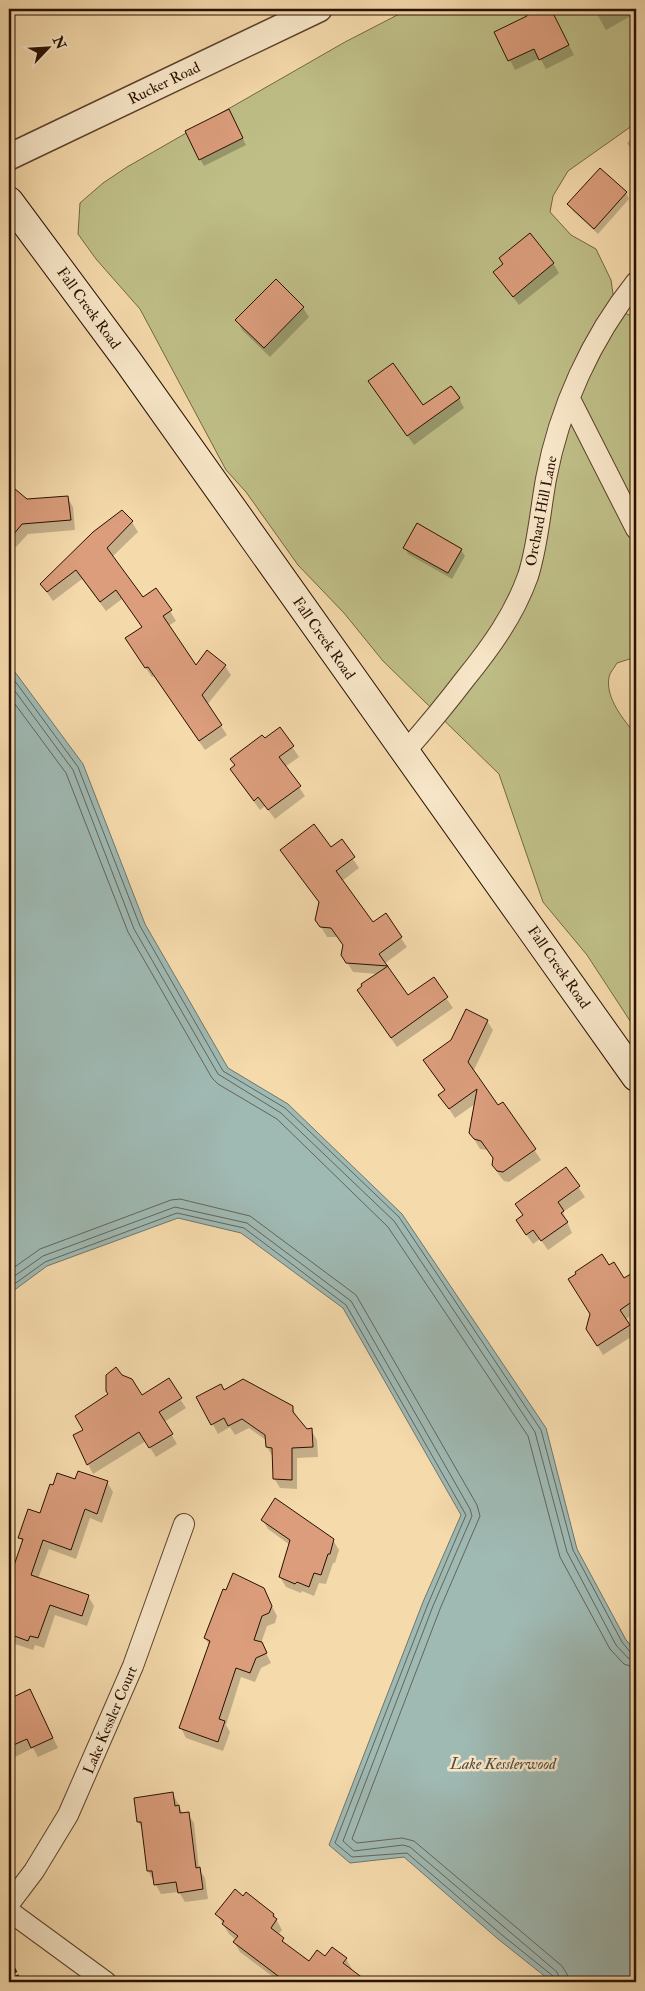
<svg xmlns="http://www.w3.org/2000/svg" width="645" height="1991" font-family="'IM FELL Double Pica',serif">
<rect width="100%" height="100%" fill="#f5daac"/>
<filter id="stains"><feTurbulence type="fractalNoise" baseFrequency=".004" numOctaves="4"/><feColorMatrix values="0 0 0 0 .2 0 0 0 0 .09 0 0 0 0 .02 0 0 0 .5 -.17"/></filter>
<radialGradient id="worn" r=".72"><stop offset=".6" stop-color="#630" stop-opacity="0"/><stop offset="1" stop-color="#630" stop-opacity=".3"/></radialGradient>
<!-- green -->
<path fill="#bfbe87" stroke="#746744" d="M409,9H636V123L568,171L553,196L550,212L571,235L596,249L611,280L615,308L629,315L636,313V657L617,663C615,667 610,672 609,677C605,698 624,720 636,735V1030L587,955L543,902L499,774L383,661L344,613L298,565L246,492L226,470L140,309L96,259L78,234L80,203L103,183L127,167L345,42Z"/>
<!-- water -->
<path fill="#9fb9b3" stroke="#70756b" d="M9,664L83,764L145,924L228,1068L288,1104L402,1214L546,1428L577,1549L626,1640L636,1651V1982H552L498,1939L404,1857L350,1863L329,1845L423,1602L461,1515L343,1308L241,1233L178,1218L47,1266L9,1294Z"/>
<!-- shadow -->
<path fill="#0003" d="M532,9H551L574,55L546,69L540,58L515,70L496,33L529,17L526,12Z
M594,9H636V13L606,30Z
M232,117L246,145L204,166L200,159Z
M636,135V156L627,143Z
M626,193L629,199L598,234L573,211L569,205Z
M553,263L559,273L519,305L495,273L504,265Z
M303,308L309,317L270,357L242,330L237,320Z
M370,382L423,407L459,398L464,408L414,445Z
M9,485L27,500L67,497L73,507L75,530L28,534L16,547L9,541Z
M122,511L132,522L138,532L112,557L143,599L170,611L176,621L168,626L196,667L225,666L231,675L207,705L227,735L205,750L154,676L152,677L132,648L143,628L122,599L106,611L82,579L53,601L41,584Z
M405,548L461,550L465,556L452,579L408,554Z
M636,670V685L630,674Z
M280,729L299,757L285,767L305,796L275,819L265,806L260,810L237,779L235,766L232,760Z
M341,841L359,868L342,881L373,924L385,915L407,947L384,964L408,997L433,979L453,1008L397,1047L358,991L378,974L353,972L342,954L344,946L338,937H327L317,920L320,904L282,850L331,849Z
M487,1021L493,1030L473,1072L498,1107L503,1104L541,1160L509,1182L504,1181L499,1175L493,1165L494,1159L488,1150L480,1149L470,1132L475,1104L455,1118L440,1095L445,1091L430,1070Z
M566,1169L585,1197L563,1212L572,1233L548,1250L540,1239L533,1244L523,1230L517,1221L524,1216L516,1204Z
M609,1267L624,1280L634,1274L636,1279V1312L625,1320L634,1335L603,1355L587,1328Z
M636,1371V1386L632,1376Z
M223,1391L292,1407L298,1419L306,1430H311L317,1440L318,1457L297,1458V1489L280,1488L274,1478L273,1457L267,1447V1441L249,1428L235,1435L230,1427L218,1434L198,1397Z
M141,1397L180,1399L186,1408L164,1422L177,1444L156,1457L146,1441L93,1474L88,1464Z
M76,1481L107,1482L113,1492L102,1523L90,1518L76,1559L49,1549L38,1579L88,1596L94,1606L87,1626L55,1615L44,1648L35,1645L33,1650L9,1642V1584L23,1543L20,1538Z
M263,1520L333,1540L339,1550L335,1563H333L326,1584L319,1583L314,1596L302,1591L301,1593L286,1587L280,1577L290,1545L268,1529Z
M263,1589L277,1616L275,1623L267,1626L261,1643L271,1663L261,1668L255,1682L241,1677L226,1725L230,1732L223,1751L186,1738L181,1728L209,1645L205,1638Z
M9,1682L16,1697L30,1691L58,1748L38,1757L33,1748L9,1760Z
M173,1794L183,1814H188L194,1823L199,1869L205,1878L208,1899L185,1902L179,1892L161,1894L148,1871L143,1829L138,1822L135,1799Z
M217,1914L274,1915L282,1930L278,1935L287,1946L309,1963L325,1958L346,1959L352,1969L350,1970L366,1982H280L240,1952L234,1942L236,1940L229,1934Z
M395,1976L404,1982H391Z"/>
<g fill="none" stroke-linecap="round" stroke-linejoin="round">
<!-- shore -->
<path stroke="#64645a" stroke-width="1" d="M9,673L78,767L140,926L223,1071L285,1108L399,1217L541,1430L573,1550L622,1642L631,1653L636,1654
M9,683L73,770L134,929L218,1074L281,1113L394,1221L535,1432L567,1552L616,1645L628,1658L636,1660
M9,696L66,773L128,932L212,1078L218,1084L277,1119L388,1227L528,1436L560,1557L610,1649L624,1664L636,1668
M9,1271L40,1249L171,1200L180,1199L250,1216L356,1295L477,1505L480,1516L440,1609L352,1839L357,1843L402,1838L414,1841L562,1966L567,1974L569,1982
M9,1280L43,1256L175,1207L247,1223L351,1301L470,1509L472,1516L433,1606L343,1841L354,1851L403,1845L410,1847L557,1972L561,1982
M9,1288L45,1262L177,1213L244,1228L346,1305L466,1515L428,1604L335,1843L352,1857L407,1853L502,1935L553,1976L555,1982"/>
</g>
<!-- building -->
<path fill="#db9d7c" stroke="#291000" d="M523,9H551L569,45L539,60L534,49L508,61L494,32L527,16Z
M229,109L243,138L199,160L185,131Z
M600,168L627,192L594,229L567,204Z
M530,233L554,263L513,297L493,272L503,264L499,258Z
M276,279L304,307L264,348L235,320Z
M393,363L423,405L451,386L460,398L407,436L368,381Z
M9,484L27,499L68,496L71,520L22,524L9,540Z
M122,510L133,521L107,548L143,597L156,588L172,610L163,616L196,665L207,650L226,665L202,695L222,725L199,741L148,667L145,668L125,638L142,627L116,590L100,602L76,570L47,592L40,584L93,532Z
M417,523L462,549L448,573L403,548Z
M280,727L294,746L279,757L301,786L268,810L258,797L254,801L230,769L235,765L230,759L262,735L265,738Z
M314,824L331,847L342,839L355,857L336,871L373,922L386,913L402,937L379,954L408,995L434,977L448,997L391,1038L357,990L362,986L361,984L388,966L346,963L341,955L343,945L331,928L320,927L315,920L319,902L280,850Z
M466,1009L488,1020L468,1062L498,1105L503,1102L536,1149L503,1172L497,1171L492,1165L493,1158L481,1141L474,1139L469,1133L477,1089L449,1109L438,1095L445,1090L423,1060L451,1040Z
M566,1167L580,1186L558,1202L564,1211L561,1213L568,1222L541,1241L533,1230L526,1235L516,1220L523,1215L515,1204Z
M602,1254L609,1265L614,1262L624,1278L636,1271V1299L620,1310L630,1325L597,1346L586,1329L590,1314L568,1279L576,1274L575,1272Z
M116,1367L122,1375L132,1379L142,1395L169,1378L182,1398L159,1412L173,1434L149,1448L139,1432L87,1465L73,1435L83,1430L75,1416L108,1394L106,1391V1375Z
M243,1379L293,1406V1412L307,1429L312,1428L313,1447L292,1448V1480L273,1479L272,1448L266,1447L265,1435L242,1419L228,1426L224,1418L211,1425L196,1397L221,1384L224,1390Z
M78,1471L108,1481L97,1514L85,1509L71,1550L43,1540L31,1575L89,1595L82,1616L50,1605L38,1638L30,1636L28,1641L9,1634V1580L23,1539L18,1538L28,1509L40,1513L50,1484L53,1485L57,1473L75,1479Z
M275,1498L334,1539L330,1554H328L321,1575L314,1573L309,1587L297,1582L295,1584L279,1577L290,1540L261,1520Z
M233,1573L264,1588L272,1606L269,1613L262,1616L254,1640L262,1642L267,1653L256,1658L250,1673L236,1668L219,1719L225,1721L218,1742L179,1728L210,1641L204,1638L223,1589L226,1590Z
M30,1689L53,1738L31,1748L27,1739L9,1747V1699Z
M173,1792L175,1806L179,1805L180,1813L189,1812L196,1868L200,1867L203,1889L178,1893L176,1882L154,1885L152,1871H147L141,1822H137L134,1798Z
M235,1889L243,1896L246,1892L274,1914L273,1916L277,1919L271,1928L284,1938L282,1941L309,1961L317,1950L325,1956L332,1947L347,1958L343,1963L368,1982H286L233,1942L238,1936L222,1924L224,1921L215,1914Z"/>
<g fill="none" stroke-linecap="round" stroke-linejoin="round">
<!-- minor casing -->
<g stroke="#5c422b" stroke-width="22">
<path id="minor" d="M570,399L636,529
M405,752C426,728 446,704 465,679C491,647 514,615 528,576C538,545 540,512 546,479C559,409 591,338 636,282
M9,1904L34,1871L68,1815L133,1666L184,1524
M9,1911L106,1982"/>
</g>
<!-- tertiary casing -->
<g stroke="#5c422b" stroke-width="28">
<path id="tertiary" d="M9,157L319,9"/>
</g>
<!-- secondary casing -->
<g stroke="#291000" stroke-width="30">
<path id="secondary" d="M9,201L127,360L636,1077"/>
</g>
<!-- path -->
<path stroke="#291000" stroke-width="3" stroke-dasharray="4 2.5" stroke-linecap="butt" d="M9,1957L20,1982"/>
<!-- minor -->
<use href="#minor" stroke="#f8e7c9" stroke-width="20"/>
<!-- tertiary -->
<use href="#tertiary" stroke="#f8e7c9" stroke-width="25"/>
<!-- secondary -->
<use href="#secondary" stroke="#f8e7c9" stroke-width="28"/>
</g>
<g text-anchor="middle" stroke-width="5" stroke-linejoin="round" paint-order="stroke">
<!-- street labels -->
<g font-size="15" fill="#291000" stroke="#f8e7c9">
<text transform="translate(164 83) rotate(-26)" y="5">Rucker Road</text>
<text transform="translate(89 308) rotate(54)" y="5">Fall Creek Road</text>
<text transform="translate(541 511) rotate(-79)" y="5">Orchard Hill Lane</text>
<text transform="translate(324 638) rotate(55)" y="5">Fall Creek Road</text>
<text transform="translate(559 967) rotate(55)" y="5">Fall Creek Road</text>
<text transform="translate(110 1720) rotate(-67)" y="5">Lake Kessler Court</text>
</g>
<!-- water labels -->
<g font-size="16" font-style="italic" fill="#524b3f" stroke="#f8e7c9">
<text x="503" y="1769">Lake Kesslerwood</text>
</g>
</g>
<!-- margin -->
<rect width="645" height="1991" fill="none" stroke="#f5daac" stroke-width="30"/>
<rect x="10" y="10" width="625" height="1971" fill="none" stroke="#291000" stroke-width="2.5"/>
<rect x="15" y="15" width="615" height="1961" fill="none" stroke="#291000"/>
<!-- north arrow -->
<g transform="translate(48 48) rotate(65)" stroke="#f8e7c9" stroke-width="4" paint-order="stroke">
<path d="M0-4L9 19L0 12L-9 19Z" fill="#291000"/>
<text y="-8" font-size="14" font-weight="bold" text-anchor="middle" fill="#291000">N</text>
</g>
<rect width="100%" height="100%" filter="url(#stains)"/>
<rect width="100%" height="100%" fill="url(#worn)"/>
</svg>
